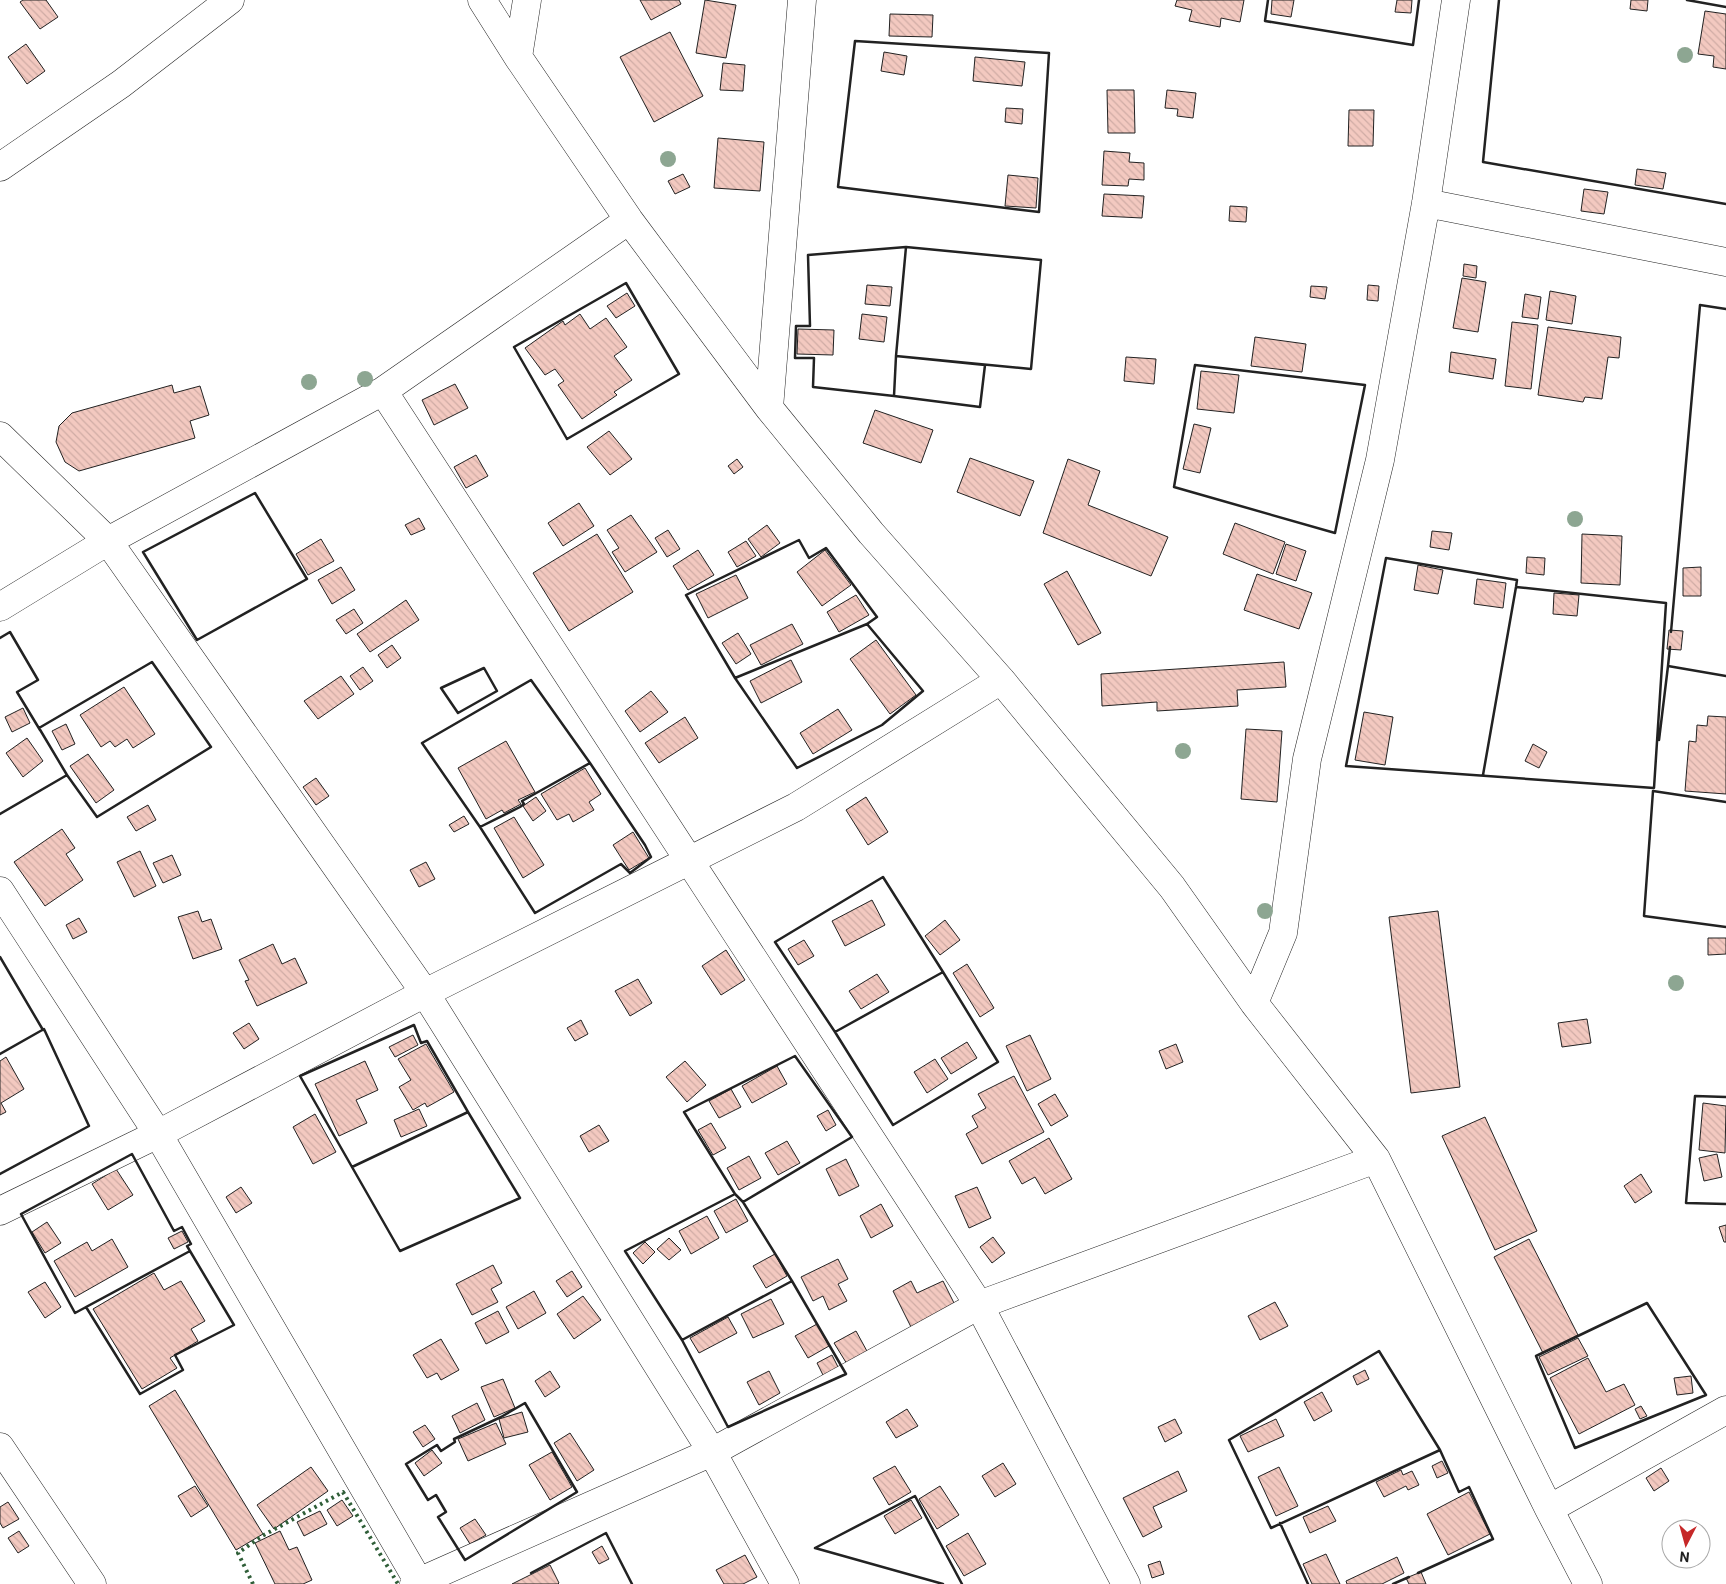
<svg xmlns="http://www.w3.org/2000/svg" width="1726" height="1584" font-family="Roboto,sans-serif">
<defs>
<pattern id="building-back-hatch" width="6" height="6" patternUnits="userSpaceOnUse" patternTransform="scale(1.25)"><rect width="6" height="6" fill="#f3c9c0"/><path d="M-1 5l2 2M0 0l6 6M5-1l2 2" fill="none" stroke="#d0aca5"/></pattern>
</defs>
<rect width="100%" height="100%" fill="#fff"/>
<!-- building -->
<path fill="url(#building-back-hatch)" stroke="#222" d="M23,0H46L58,17L40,29L20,2Z
M640,0H679L681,4L651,20Z
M705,0L736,5L726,58L696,53Z
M1177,0H1244L1240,22L1221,18L1220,27L1189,21L1192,10L1175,6Z
M1272,0H1294L1291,17L1271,14Z
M1397,0H1412L1411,13L1395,12Z
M1631,0H1648L1647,11L1630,9Z
M1705,11L1726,14V69L1713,67L1714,56L1698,54Z
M890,14L933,15L932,37L889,36Z
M670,32L703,96L654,122L620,57Z
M26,44L45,71L27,84L8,57Z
M884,52L907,56L904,75L881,71Z
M975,57L1025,62L1022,86L973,81Z
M723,63L745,65L743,91L720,90Z
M1107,90H1134L1135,133H1108Z
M1167,90L1196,93L1193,118L1177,116L1178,109L1165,108Z
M1006,108L1023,109L1022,124L1005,122Z
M1349,110H1374L1373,146H1348Z
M718,138L764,142L760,191L714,188Z
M1104,151L1130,153L1129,162L1144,163V180L1129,179L1128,186L1102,185Z
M1637,169L1666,173L1663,189L1635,185Z
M683,174L690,187L675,194L668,181Z
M1008,175L1038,178L1036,208L1005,206Z
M1584,189L1608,192L1604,214L1581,211Z
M1104,194L1144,196L1142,218L1102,216Z
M1230,206L1247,207L1246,222L1229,221Z
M1464,264L1477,266L1476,278L1463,276Z
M1462,278L1486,282L1478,332L1453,328Z
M867,285L892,287L890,306L865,304Z
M1368,285L1379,286L1378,301L1367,300Z
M1311,286L1327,287L1325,299L1310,297Z
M1550,291L1576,296L1572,324L1546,320Z
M627,293L635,306L616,318L607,306Z
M1525,294L1541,297L1538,319L1522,317Z
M580,314L590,329L606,318L627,347L614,356L632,380L614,392L617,395L582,419L558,385L564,381L555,369L545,375L525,348L563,321L565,325Z
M862,314L887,317L884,342L859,339Z
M1512,322L1538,325L1531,389L1505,386Z
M1548,327L1621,337L1619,358L1608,357L1602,399L1585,397L1583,402L1538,395Z
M798,329L834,330L833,355L797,354Z
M1255,337L1306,344L1302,372L1251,366Z
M1451,352L1496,359L1493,379L1449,372Z
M1126,357L1156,359L1154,384L1124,381Z
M1201,371L1239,375L1234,413L1197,409Z
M455,384L468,408L434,425L422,400Z
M172,385L174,393L200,386L209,415L190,421L195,438L79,471L65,462L56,442L59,426L72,413Z
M875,410L933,430L921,463L863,443Z
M1194,424L1211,428L1200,473L1183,469Z
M609,431L632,459L610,475L587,447Z
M476,455L488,476L466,488L454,467Z
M970,458L1034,481L1020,516L957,492Z
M737,459L743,467L734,474L728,466Z
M1068,459L1100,471L1088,505L1168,537L1151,576L1043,533Z
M579,503L594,526L563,546L548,523Z
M631,515L657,552L625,572L612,552L619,548L607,530Z
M419,518L425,529L411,535L405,525Z
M1235,523L1285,542L1273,574L1223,554Z
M767,525L780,543L761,557L748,539Z
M668,530L680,549L667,557L655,538Z
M1432,531L1452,533L1449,550L1430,547Z
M597,534L633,592L569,631L533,573Z
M1582,534L1622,536L1620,585L1581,583Z
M321,539L334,561L308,575L296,554Z
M746,541L756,556L737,567L728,552Z
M1286,544L1306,551L1296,581L1276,574Z
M698,550L714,575L688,590L673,566Z
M825,550L851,585L822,606L797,572Z
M1527,557L1545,558L1544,575L1526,573Z
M1418,565L1443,570L1438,594L1414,590Z
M341,567L355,590L332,604L318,580Z
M1701,567V596H1683V568Z
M1067,571L1101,633L1078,645L1044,584Z
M1257,574L1312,593L1299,629L1244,610Z
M736,575L748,598L708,618L696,594Z
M1477,579L1506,583L1503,608L1474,604Z
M1554,593L1579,595L1577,616L1553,614Z
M856,595L869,615L839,632L827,612Z
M406,600L419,620L370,652L357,634Z
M354,609L363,623L346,634L336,620Z
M792,624L803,644L761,665L750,645Z
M1669,630L1683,631L1681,650L1667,649Z
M738,633L751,654L736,664L722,643Z
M876,640L916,695L890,714L850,659Z
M392,645L401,658L387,668L378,655Z
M791,660L802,682L761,703L750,681Z
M1284,662L1286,687L1237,690L1238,706L1157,711V702L1102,706L1101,674Z
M363,667L373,681L360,690L350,676Z
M341,676L354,694L318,719L304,701Z
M124,687L155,734L133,748L127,739L115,747L110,741L101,747L80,715Z
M651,691L668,712L640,732L625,711Z
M23,708L30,723L12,732L5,717Z
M838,709L852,730L813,754L800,733Z
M1364,712L1393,717L1385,765L1355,760Z
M1708,716L1726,717V794L1685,791L1689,741L1696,742L1697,725L1707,726Z
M685,717L698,738L659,763L645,743Z
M66,724L75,744L62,750L52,731Z
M1246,729L1282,731L1277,802L1241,799Z
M27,738L43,761L23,777L6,753Z
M506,741L535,792L518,800L521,804L504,813L502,810L486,819L458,768Z
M1533,744L1547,752L1539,768L1525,761Z
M88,754L114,790L96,803L70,766Z
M585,768L601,794L589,802L594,810L573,822L569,814L557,820L541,794Z
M316,778L329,796L316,805L303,787Z
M536,797L546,811L533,821L523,806Z
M866,797L888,832L868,845L846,810Z
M148,805L156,820L136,831L127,817Z
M464,816L469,824L454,832L449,825Z
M514,817L544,865L523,878L494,828Z
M62,829L75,848L66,854L83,880L45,906L14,862Z
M633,832L649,858L629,870L613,845Z
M140,851L156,886L134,897L117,862Z
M172,855L181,875L163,883L153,863Z
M426,862L435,879L419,887L410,870Z
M872,900L885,925L845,946L832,921Z
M198,911L202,922L211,919L222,949L193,959L178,917Z
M1438,911L1460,1087L1411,1093L1389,917Z
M79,918L87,932L73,939L66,925Z
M945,920L960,940L940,955L925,936Z
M1708,938H1726V954L1708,955Z
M804,940L814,956L798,965L788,949Z
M273,944L282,964L295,958L307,983L257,1006L245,981L249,980L239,960Z
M726,950L745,980L721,995L702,966Z
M967,964L994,1008L980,1017L953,973Z
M877,974L889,992L861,1009L849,991Z
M638,979L652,1003L630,1016L615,991Z
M1587,1019L1591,1043L1562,1047L1558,1023Z
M581,1020L588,1034L575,1041L567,1028Z
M249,1023L259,1039L244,1049L233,1033Z
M413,1035L418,1045L395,1057L389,1047Z
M1030,1035L1051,1079L1027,1091L1006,1046Z
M967,1042L977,1058L951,1074L941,1058Z
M426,1044L454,1092L427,1107L425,1103L413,1110L399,1087L411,1080L398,1059Z
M1176,1044L1183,1062L1166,1069L1159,1051Z
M6,1057L24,1089L1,1103L6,1112L0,1115V1061Z
M935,1059L948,1079L927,1093L914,1072Z
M365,1061L378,1090L356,1100L367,1123L339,1136L315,1084Z
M685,1061L706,1085L687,1102L666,1077Z
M777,1066L787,1084L752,1103L742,1086Z
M1014,1076L1044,1132L982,1164L966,1134L978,1127L972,1116L986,1108L978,1094Z
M731,1089L741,1107L719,1118L709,1101Z
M1055,1094L1068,1116L1051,1126L1038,1104Z
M1703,1103L1726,1106L1725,1153L1699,1150Z
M419,1109L427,1126L401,1137L394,1120Z
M828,1110L836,1125L826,1131L817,1116Z
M315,1114L336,1152L313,1164L293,1127Z
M1485,1117L1537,1231L1495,1250L1442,1136Z
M711,1123L726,1148L713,1155L698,1130Z
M599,1125L609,1141L589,1152L580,1136Z
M1049,1138L1072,1179L1045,1194L1035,1177L1022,1184L1009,1161Z
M787,1141L800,1163L778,1175L765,1153Z
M1717,1154L1722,1177L1704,1181L1699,1158Z
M749,1156L761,1178L739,1190L727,1168Z
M846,1159L859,1186L839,1196L826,1169Z
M116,1169L133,1195L108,1210L92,1184Z
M1641,1174L1652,1192L1635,1203L1624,1186Z
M241,1187L252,1203L236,1213L226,1197Z
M977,1187L991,1218L969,1228L955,1196Z
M736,1199L748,1221L726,1233L714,1211Z
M881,1204L893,1226L871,1238L860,1216Z
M707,1216L719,1238L691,1254L679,1231Z
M47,1222L61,1243L45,1253L32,1232Z
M1726,1225V1242H1724L1719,1227Z
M182,1231L188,1242L174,1249L168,1238Z
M993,1237L1005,1253L992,1263L980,1247Z
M669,1238L681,1250L669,1260L657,1249Z
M112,1239L128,1267L75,1297L54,1261L87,1242L92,1251Z
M1529,1239L1578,1335L1543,1353L1494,1257Z
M645,1242L655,1252L643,1264L633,1253Z
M775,1254L787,1276L766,1288L753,1266Z
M838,1259L848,1279L838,1284L847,1301L829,1310L823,1296L813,1301L801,1277Z
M493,1265L502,1283L491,1289L498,1302L472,1315L456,1284Z
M572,1271L582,1287L567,1297L556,1281Z
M154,1273L164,1290L181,1281L205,1321L191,1329L198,1341L170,1358L177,1368L142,1389L93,1309Z
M911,1281L917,1293L943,1281L957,1309L913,1331L893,1291Z
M45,1282L61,1307L45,1318L28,1292Z
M534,1291L546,1313L518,1329L506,1307Z
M583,1296L601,1320L574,1339L557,1314Z
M771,1299L784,1324L753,1338L741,1314Z
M1275,1302L1288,1326L1260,1340L1248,1316Z
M498,1311L509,1332L486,1344L475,1323Z
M728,1317L737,1333L699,1353L690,1338Z
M817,1324L829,1346L808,1358L795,1336Z
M856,1331L868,1353L847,1364L834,1343Z
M1578,1338L1588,1356L1548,1375L1539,1357Z
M441,1339L459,1370L441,1380L437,1373L427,1378L413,1355Z
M832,1355L839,1369L824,1377L817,1363Z
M1588,1358L1606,1392L1624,1384L1635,1405L1579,1434L1550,1378Z
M1365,1370L1369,1379L1357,1385L1353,1376Z
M550,1371L560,1387L545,1397L535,1381Z
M769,1371L780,1393L759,1405L747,1382Z
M1691,1376L1693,1393L1677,1395L1674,1378Z
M503,1379L515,1408L494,1417L481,1387Z
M175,1390L263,1534L236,1550L149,1406Z
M1322,1392L1332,1411L1314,1421L1304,1402Z
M477,1403L485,1420L460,1433L452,1416Z
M1641,1406L1647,1416L1640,1419L1635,1409Z
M907,1409L918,1426L896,1438L886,1422Z
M522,1412L528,1432L504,1438L499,1419Z
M1175,1419L1182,1433L1165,1442L1158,1427Z
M1276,1419L1284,1436L1248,1452L1240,1436Z
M496,1423L506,1444L468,1461L458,1439Z
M425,1425L435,1439L423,1447L413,1432Z
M570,1433L594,1470L577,1481L554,1443Z
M432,1450L442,1463L424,1476L415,1463Z
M552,1452L572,1487L550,1500L529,1465Z
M1442,1461L1448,1473L1437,1478L1432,1466Z
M1003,1463L1016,1484L995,1497L982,1476Z
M895,1466L911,1492L889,1505L873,1478Z
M311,1467L328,1491L274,1529L257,1505Z
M1279,1467L1298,1506L1276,1516L1258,1477Z
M1661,1468L1669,1481L1654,1491L1646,1478Z
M1401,1470L1403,1475L1412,1471L1419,1485L1408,1490L1406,1486L1384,1497L1376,1482Z
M1178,1471L1187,1491L1153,1507L1162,1527L1143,1537L1123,1498Z
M195,1486L208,1506L191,1517L178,1496Z
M940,1486L959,1515L937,1529L919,1499Z
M1469,1492L1490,1534L1448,1555L1427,1514Z
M342,1500L353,1516L337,1526L327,1510Z
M911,1500L922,1518L895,1534L884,1516Z
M8,1502L19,1519L3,1528L0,1523V1507Z
M1328,1506L1336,1521L1310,1533L1303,1517Z
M320,1511L327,1524L304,1536L297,1522Z
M475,1519L486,1535L470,1544L460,1528Z
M19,1531L29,1546L18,1553L8,1538Z
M280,1531L289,1550L297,1547L312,1580L303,1584H275L255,1543Z
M968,1533L986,1564L964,1576L946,1546Z
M602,1546L609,1559L599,1564L592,1552Z
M1326,1554L1340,1584H1312L1303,1564Z
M745,1555L757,1577L743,1584H724L716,1570Z
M1397,1557L1404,1573L1382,1584H1347L1346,1581Z
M1160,1561L1164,1574L1152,1578L1148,1565Z
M550,1565L559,1583L558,1584H512Z
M1421,1572L1426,1584H1409L1406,1578Z"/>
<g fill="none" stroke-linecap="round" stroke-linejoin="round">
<!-- minor casing -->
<g stroke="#222" stroke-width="29">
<path id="minor" d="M482,0L518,57L629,220L769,408L871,533L1001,680L1172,887L1254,1003L1376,1159L1549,1509L1588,1584
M518,57L527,0
M0,167L121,84L230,0
M1426,203L1726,262
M383,391L979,1305L1126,1584
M769,408L802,0
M0,436L108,541L425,993L712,1452L785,1584
M0,607L108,541L383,391L629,220
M0,891L158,1134L420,1584
M1254,1003L1283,933L1307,759L1380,460L1426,203L1456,0
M0,1211L158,1134L425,993L796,807L1001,680
M0,1447L92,1584
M1549,1509L1726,1410
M414,1584L712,1452L979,1305L1376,1159"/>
</g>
<!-- minor -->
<use href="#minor" stroke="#fff" stroke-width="28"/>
<!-- hedge -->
<path stroke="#2f5e38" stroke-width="4" stroke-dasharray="2.5 4" stroke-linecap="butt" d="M253,1584L238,1553L262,1536L343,1492L398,1584"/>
<!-- wall -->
<path stroke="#222" stroke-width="2.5" d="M1268,0L1265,21L1413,45L1419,0
M1499,0L1483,162L1726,204
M1687,0L1726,7
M855,41L1049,53L1039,212L838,187Z
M906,247L896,356L894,396L813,387L814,358H795L796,326H810L808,255Z
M906,247L1041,260L1031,369L896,356Z
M626,283L679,374L567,439L514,347Z
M896,356L985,365L980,407L894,396Z
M1195,365L1365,385L1335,533L1174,487Z
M255,493L307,579L197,640L143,552Z
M799,540L809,558L826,548L877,617L867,624L735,678L686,595Z
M867,624L923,691L882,725L797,768L735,678Z
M1671,632L1700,305L1726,309
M0,638L10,632L38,680L17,692L40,730
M1670,647L1668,666L1726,676
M152,662L211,747L97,817L67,775L39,728Z
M484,668L497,691L458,713L441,688Z
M531,680L590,763L522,801L524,804L520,807L480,827L422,743Z
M1659,740L1668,666
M590,763L645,845L651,857L630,873L621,864L535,913L480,827L520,807L524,804L522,801Z
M1483,775L1516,587L1517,580L1386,558L1346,766L1654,788L1666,603L1516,587L1483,775
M1726,802L1653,791L1644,916L1726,927
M0,814L67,775
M883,877L943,972L835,1032L775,942Z
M0,957L43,1030
M943,972L998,1062L893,1125L835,1032Z
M414,1025L421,1043L427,1041L468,1112L352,1167L300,1076Z
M0,1054L44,1029L89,1126L0,1174
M795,1056L852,1137L743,1202L735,1194L684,1112Z
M1726,1097L1695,1096L1686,1203L1726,1204
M468,1112L520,1198L400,1251L352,1167Z
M132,1154L174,1231L182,1227L191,1244L187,1246L190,1251L75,1313L21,1214Z
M735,1194L743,1202L792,1281L682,1340L625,1251Z
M190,1251L234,1325L175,1355L183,1370L140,1394L86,1307Z
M792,1281L846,1374L728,1427L682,1340Z
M1647,1303L1706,1395L1575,1448L1536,1356Z
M1379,1351L1440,1450L1271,1528L1229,1440Z
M525,1403L577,1492L465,1560L438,1517L446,1512L436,1495L428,1500L406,1464L437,1445L441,1451L455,1442L454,1439L501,1417Z
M1280,1523L1308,1584
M815,1548L915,1496L962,1584
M815,1548L943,1584
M531,1573L606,1533L632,1584
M1418,1573L1493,1539L1469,1487L1459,1492L1440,1450H1439
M1393,1584L1409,1577"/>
</g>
<!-- trees -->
<g fill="#8da692">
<circle cx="1685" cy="55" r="8"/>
<circle cx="668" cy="159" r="8"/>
<circle cx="365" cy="379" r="8"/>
<circle cx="309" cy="382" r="8"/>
<circle cx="1575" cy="519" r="8"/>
<circle cx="1183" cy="751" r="8"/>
<circle cx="1265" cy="911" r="8"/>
<circle cx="1676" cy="983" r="8"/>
</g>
<!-- north arrow -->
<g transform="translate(1686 1544) rotate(186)"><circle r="24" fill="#ffffff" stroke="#a7a7a7"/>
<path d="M0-4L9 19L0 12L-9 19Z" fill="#c62828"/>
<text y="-8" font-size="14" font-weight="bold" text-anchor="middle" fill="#222222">N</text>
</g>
</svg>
